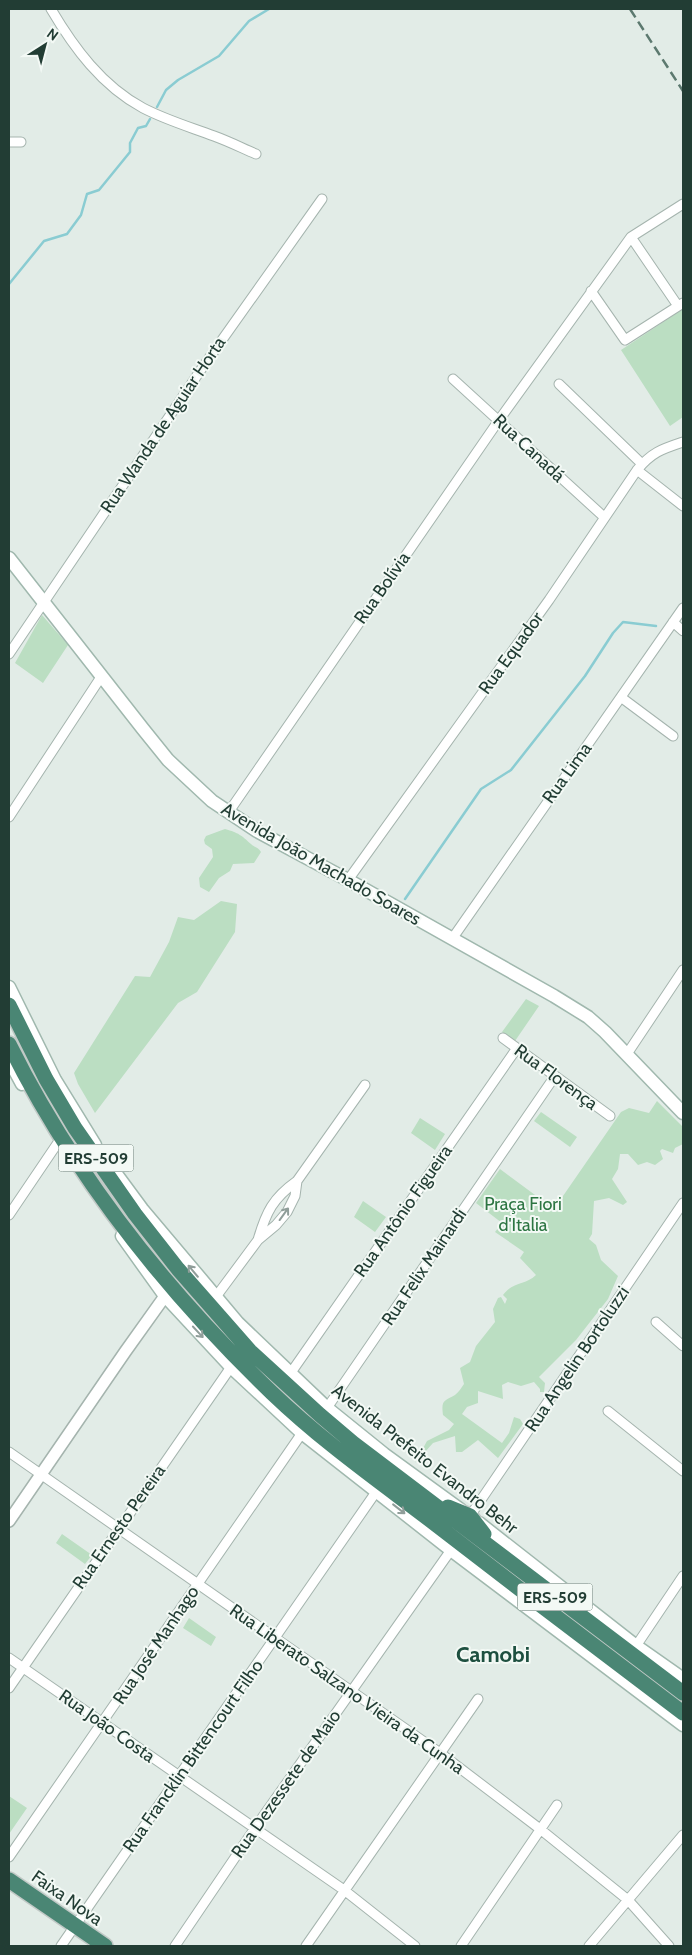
<svg xmlns="http://www.w3.org/2000/svg" width="692" height="1955" font-family="Cabin,sans-serif">
<rect width="100%" height="100%" fill="#e2ece7"/>
<!-- green -->
<path fill="#bbdec2" d="M683,309V417L670,426L621,350Z
M42,615L68,645L43,683L15,663Z
M225,829C239,833 241,835 251,844C255,848 258,847 261,852L254,863L233,864L230,871L219,878L209,892L200,887L199,878L213,857L212,849L205,844L204,840L206,836Z
M221,901L237,904L235,932L197,992L178,1003L95,1113L78,1084L74,1073L135,976L150,977L169,942L178,917L194,920Z
M526,999L539,1006L515,1041L502,1032Z
M657,1101L683,1127V1144L675,1148L673,1153L662,1149L660,1151L663,1159L655,1165L647,1162L638,1165L628,1154H620L618,1169L612,1179L627,1202L623,1205L609,1198L594,1201L592,1234L589,1239L596,1245L601,1260L618,1276L608,1299L576,1340L539,1377L545,1383L544,1392H540V1389L534,1382L521,1386L508,1382L502,1385L503,1399L478,1391V1403L467,1407L462,1414L502,1443L509,1433L514,1417L520,1419L523,1424L498,1458L478,1440L462,1452H456L455,1436L433,1443L415,1463L427,1441L449,1430L454,1424L443,1415C441,1400 444,1401 455,1395C459,1392 461,1388 464,1384L460,1368L470,1362L476,1346L495,1322L493,1309L498,1298L501,1297L505,1304L507,1299L503,1295C512,1282 526,1285 536,1275L520,1258L524,1252L495,1232L502,1223L476,1203L500,1169L554,1209L621,1112L629,1108L649,1113Z
M541,1112L577,1137L570,1147L534,1121Z
M420,1118L445,1134L435,1150L411,1133Z
M363,1201L386,1217L375,1232L354,1217Z
M62,1534L92,1555L85,1564L56,1543Z
M189,1618L216,1637L211,1646L183,1628Z
M9,1796L27,1808L9,1834Z"/>
<g fill="none" stroke-linecap="round" stroke-linejoin="round">
<!-- stream -->
<path stroke="#8accd2" stroke-width="2.5" d="M157,107L166,90L178,80L219,56L249,21L269,9
M9,284L44,241L67,234L81,215L87,194L99,190L130,152V143L138,128L146,126L150,119
M405,899L481,789L511,770L585,676L613,633L623,622L656,626"/>
<!-- minor casing -->
<g stroke="#a5b4ae" stroke-width="11">
<path id="minor" d="M51,9C74,48 102,86 143,108C166,120 190,127 214,136C228,141 242,148 256,154
M9,142H21
M631,237L678,306
M591,291L625,340L683,303
M453,379L604,517
M559,384L642,464
M637,470L683,506
M673,622L683,631
M9,654L200,371L322,199
M622,698L673,736
M228,813L499,420L631,237L683,204
M9,817L101,677
M348,880L549,600L637,470C652,452 662,449 683,442
M452,939L683,608
M503,1038L610,1116
M627,1054L683,970
M9,1215L57,1144
M258,1240C266,1212 273,1198 297,1181L365,1085
M215,1298L258,1240L276,1225L287,1212L295,1196L297,1181
M656,1322L683,1346
M290,1374L517,1048
M327,1408L555,1076
M608,1411L683,1471
M9,1452L440,1753L540,1829L628,1900L669,1946
M470,1516L683,1203
M636,1646L683,1576
M9,1658L344,1890L415,1946
M9,1688L231,1367
M9,1857L302,1433
M61,1946L376,1492
M175,1946L255,1828L451,1550
M306,1946L478,1699
M461,1946L557,1805
M589,1946L683,1835"/>
</g>
<!-- tertiary casing -->
<g stroke="#a5b4ae" stroke-width="14">
<path id="tertiary" d="M9,1521L125,1352L165,1296"/>
</g>
<!-- secondary casing -->
<g stroke="#a0b8ae" stroke-width="15">
<path id="secondary" d="M9,558L143,729L168,760L212,801L257,831L348,880L554,996L588,1017L605,1032L683,1113
M9,987L55,1080L95,1145
M9,1060L22,1084
M111,1167L142,1209L238,1323L327,1408L384,1454L461,1510
M122,1236L165,1296L231,1367L302,1433L451,1550L683,1725
M479,1523L636,1646L683,1679"/>
</g>
<!-- trunk casing -->
<g stroke="#c1c9c6" stroke-width="18">
<path id="trunk" d="M9,1005L46,1079L75,1128L135,1214L178,1269L250,1351L320,1415L353,1443L683,1693
M9,1044C74,1175 167,1292 272,1393C321,1440 376,1479 430,1520C514,1585 598,1649 683,1713
M448,1507L470,1516L484,1534
M9,1880L105,1946"/>
</g>
<!-- minor -->
<use href="#minor" stroke="#fff" stroke-width="9"/>
<!-- tertiary -->
<use href="#tertiary" stroke="#fff" stroke-width="11"/>
<!-- secondary -->
<use href="#secondary" stroke="#fff" stroke-width="12"/>
<!-- trunk -->
<use href="#trunk" stroke="#4a8674" stroke-width="15"/>
<!-- rail -->
<path stroke="#5c796f" stroke-width="2.5" stroke-dasharray="10 5" stroke-linecap="butt" d="M630,9L683,91"/>
</g>
<!-- one-way arrows -->
<defs><path id="oneway-shaft" d="M-6 0H5M1.5-3L5.5 0L1.5 3" fill="none" stroke-width="1.6" stroke-linecap="round" stroke-linejoin="round" transform="scale(1.25)"/></defs>
<g stroke="#909e9a">
<use href="#oneway-shaft" transform="translate(284 1214) rotate(-54)"/>
<use href="#oneway-shaft" transform="translate(193 1271) rotate(-130)"/>
<use href="#oneway-shaft" transform="translate(198 1332) rotate(47)"/>
<use href="#oneway-shaft" transform="translate(399 1509) rotate(38)"/>
</g>
<g text-anchor="middle" stroke-width="4" stroke-linejoin="round" paint-order="stroke">
<!-- shield labels -->
<g fill="#f3f9f5" stroke="#61756e" stroke-width="1">
<rect x="58.5" y="1144.5" width="75" height="27" rx="4"/>
<rect x="517.5" y="1583.5" width="75" height="27" rx="4"/>
</g>
<g font-size="16" font-weight="bold" fill="#223d34">
<text x="96" y="1164">ERS-509</text>
<text x="555" y="1603">ERS-509</text>
</g>
<!-- street labels -->
<g font-size="18" fill="#223d34" stroke="#f3f9f5">
<text transform="translate(163 425) rotate(-56)" y="6">Rua Wanda de Aguiar Horta</text>
<text transform="translate(529 448) rotate(43)" y="6">Rua Canadá</text>
<text transform="translate(382 588) rotate(-55)" y="6">Rua Bolívia</text>
<text transform="translate(511 653) rotate(-54)" y="6">Rua Equador</text>
<text transform="translate(567 773) rotate(-54)" y="6">Rua Lima</text>
<text transform="translate(321 864) rotate(30)" y="6">Avenida João Machado Soares</text>
<text transform="translate(556 1077) rotate(36)" y="6">Rua Florença</text>
<text transform="translate(403 1211) rotate(-55)" y="6">Rua Antônio Figueira</text>
<text transform="translate(424 1267) rotate(-56)" y="6">Rua Felix Mainardi</text>
<text transform="translate(577 1359) rotate(-56)" y="6">Rua Angelin Bortoluzzi</text>
<text transform="translate(425 1459) rotate(38)" y="6">Avenida Prefeito Evandro Behr</text>
<text transform="translate(119 1527) rotate(-55)" y="6">Rua Ernesto Pereira</text>
<text transform="translate(156 1645) rotate(-56)" y="6">Rua José Manhago</text>
<text transform="translate(347 1689) rotate(35)" y="6">Rua Liberato Salzano Vieira da Cunha</text>
<text transform="translate(107 1726) rotate(35)" y="6">Rua João Costa</text>
<text transform="translate(193 1756) rotate(-55)" y="6">Rua Francklin Bittencourt Filho</text>
<text transform="translate(286 1784) rotate(-55)" y="6">Rua Dezessete de Maio</text>
<text transform="translate(67 1898) rotate(35)" y="6">Faixa Nova</text>
</g>
<!-- park labels -->
<g font-size="18" fill="#2c7542" stroke="#f3f9f5">
<text x="523" y="1210">Praça Fiori<tspan x="523" dy="21">d'Italia</tspan></text>
</g>
<!-- district labels -->
<g font-size="22" font-weight="bold" fill="#1e5040" stroke="#f3f9f5">
<text x="493" y="1662">Camobi</text>
</g>
</g>
<!-- border -->
<rect width="692" height="1955" fill="none" stroke="#223d34" stroke-width="20"/>
<!-- north arrow -->
<g transform="translate(45 45) rotate(36)" stroke="#f3f9f5" stroke-width="4" paint-order="stroke">
<path d="M0-4L9 19L0 12L-9 19Z" fill="#223d34"/>
<text y="-8" font-size="14" font-weight="bold" text-anchor="middle" fill="#223d34">N</text>
</g>
</svg>
